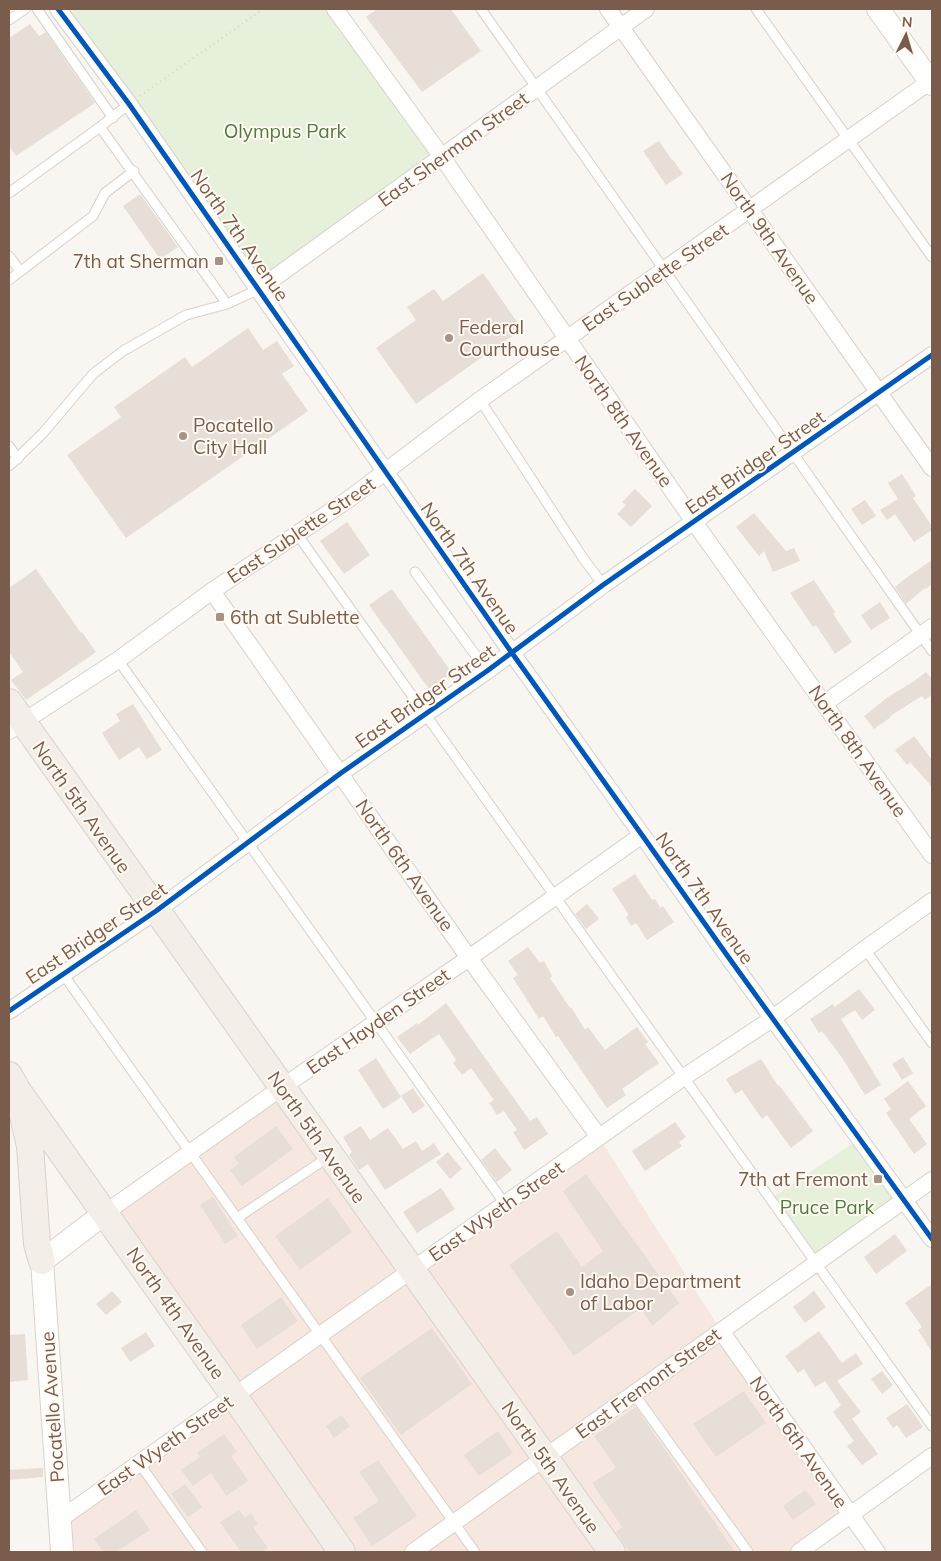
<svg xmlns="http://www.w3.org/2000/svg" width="941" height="1561" font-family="Mulish,sans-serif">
<rect width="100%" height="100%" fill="#f9f5f0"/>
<!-- commercial -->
<path fill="#f6e8e1" d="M281,1088L412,1270L599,1137L721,1331L851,1516L799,1552H62L59,1520L234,1396L105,1213Z"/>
<!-- green -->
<path fill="#e7f0db" d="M58,9H335L442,157L259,289Z
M859,1139L905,1199L816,1263L770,1199Z"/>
<!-- building -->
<path fill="#e6ded7" d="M377,9H451L481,51L422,92L366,17Z
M30,24L39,36L46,32L95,103L16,156L9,146V38Z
M659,141L672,160H673L683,174L666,185L643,151Z
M140,194L178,247L160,259L123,206Z
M483,273L522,329L416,404L376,348L416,320L407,307L434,289L443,301Z
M248,328L263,350L277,341L294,366L282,374L308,411L126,538L67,455L121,417L114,407L185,357L192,367Z
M902,474L916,496L913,498L932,526V530L914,542L895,514L887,520L880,510L898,499L888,483Z
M635,489L652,506L631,527L617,514L626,505L622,502Z
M865,500L876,516L862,525L851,509Z
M754,513L786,551L794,548L800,561L773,572L764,551L759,556L736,527Z
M347,522L370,555L344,574L320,541Z
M932,560V584L926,589L925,588L906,604L895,587L906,578Z
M36,569L81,633L82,632L96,652L26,700L11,680L23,672L9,652V588Z
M814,580L835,612L833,614L852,642L835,654L816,625L813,627L790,593Z
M392,589L452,673L429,689L369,605Z
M880,602L890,618L871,630L861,615Z
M926,672L932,679V694L925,700L922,696L890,716L891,717L874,729L864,716L888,697L913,682Z
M133,704L162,750L147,759L139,747L119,760L102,733L120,721L116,714Z
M914,736L932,760V787L910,762L907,765L895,750Z
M635,874L652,900L655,899L660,907L658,909L663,906L674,922L647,940L636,923L631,926L626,917L629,915L612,889Z
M587,904L599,919L586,929L575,914Z
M528,947L540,963L544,961L552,976L550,978L570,1008L571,1007L585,1030L588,1027L605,1050L637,1027L648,1042L645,1044L659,1063L622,1089L626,1095L607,1108L558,1036L556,1037L543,1016L539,1019L513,978L518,975L508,961Z
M859,989L875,1010L862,1020L855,1010L841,1019L881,1085L865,1095L843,1059L822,1031L819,1033L810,1019L833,1004L835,1007Z
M446,1003L530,1121L537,1117L548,1134L524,1150L513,1132L517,1130L504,1111L497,1115L489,1103L494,1100L471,1068L462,1075L453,1063L456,1060L439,1034L410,1054L397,1037L417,1023L418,1025Z
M903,1057L913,1073L902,1080L892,1064Z
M376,1058L401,1097L383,1109L358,1070Z
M761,1059L778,1086L779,1085L813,1131L791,1148L767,1115L762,1119L742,1090L735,1094L726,1079Z
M908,1081L926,1106L909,1119L927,1144L914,1154L886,1113L891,1109L884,1099Z
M413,1088L425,1106L413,1114L401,1096Z
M675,1122L686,1137L679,1142L682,1146L645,1171L632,1151Z
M276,1126L293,1149L242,1186L230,1170L239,1164L234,1157Z
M361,1126L370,1140L388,1128L403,1149L416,1141L422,1151L434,1143L441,1154L385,1190L368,1164L359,1170L349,1155L352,1152L343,1137Z
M495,1148L512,1170L497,1182L481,1160Z
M448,1152L462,1169L450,1179L436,1162Z
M586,1174L679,1303L652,1326L641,1308L574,1356L509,1265L557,1231L582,1267L603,1251L563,1191Z
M441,1188L455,1209L417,1233L403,1212Z
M213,1197L238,1236L225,1244L200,1205Z
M328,1198L352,1232L300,1270L275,1236Z
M895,1234L907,1251L876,1274L864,1257Z
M932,1284V1352L918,1330L922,1327L905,1303Z
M112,1291L122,1302L106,1315L96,1304Z
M814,1291L826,1307L805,1323L793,1307Z
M281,1297L298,1321L257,1349L241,1325Z
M432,1328L472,1384L401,1435L360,1378Z
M819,1331L842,1363L856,1353L863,1364L837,1381L861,1412L852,1419L878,1454L862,1465L847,1446L854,1441L833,1412L841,1405L825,1381L815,1387L804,1369L798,1373L785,1356Z
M146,1332L155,1346L130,1362L121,1348Z
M25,1334L28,1380L9,1382V1335Z
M882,1371L893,1385L882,1394L871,1379Z
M744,1391L766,1423L716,1457L693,1424Z
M907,1404L923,1427L906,1438L897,1425L893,1428L886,1418Z
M636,1407L646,1422L735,1552H629L616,1532L622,1527L592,1483L616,1468L594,1436Z
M341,1415L350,1426L334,1438L326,1426Z
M498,1431L513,1453L479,1476L464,1455Z
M224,1434L237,1452L231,1456L248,1481L226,1496L211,1473L193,1486L181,1470L200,1457L197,1453Z
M378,1460L417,1516L372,1546L353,1518L379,1501L359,1472Z
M43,1468V1477L9,1480V1470Z
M185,1484L202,1507L188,1517L171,1494Z
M805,1490L816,1504L793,1520L783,1506Z
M136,1510L150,1530L116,1552H103L94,1539Z
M239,1510L245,1518L251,1513L258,1524L253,1527L268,1548L262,1552H241L220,1522Z"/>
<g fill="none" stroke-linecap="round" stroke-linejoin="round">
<!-- lane casing -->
<g stroke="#d7d1cb" stroke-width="11">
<path id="lane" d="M37,9L113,118
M481,9L932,651
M756,9L932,257
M9,20L25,9
M100,127L129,104
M9,193L100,127L227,304
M9,256L20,271
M9,280L93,216L105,193L134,171
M480,400L583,558L603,585
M9,446L18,459
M9,466L43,433L93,374L123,351L186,315L227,304L259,289
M297,534L932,1426
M415,572L487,671
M118,660L505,1204
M865,949L932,1043
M63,974L475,1552
M237,1218L330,1156
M634,1394L748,1552
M139,1463L202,1552"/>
</g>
<!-- street casing -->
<g stroke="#d7d1cb" stroke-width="18">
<path id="street" d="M58,9L129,104L512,653L642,835L729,958L932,1239
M335,9L442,157L694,522L932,855
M608,9L932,468
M259,289L646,9
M212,591L469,958L599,1137
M825,703L932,627
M9,731L118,660L212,591L349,499L480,400L932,80
M9,1011L156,911L341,773L487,671L603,585L932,355
M105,1213L281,1088L469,958L642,835
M721,1331L877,1552
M59,1520L684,1077L772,1019L865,949L932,901
M413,1552L932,1180
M799,1552L932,1456"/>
</g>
<!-- secondary casing -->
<g stroke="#d9d2cb" stroke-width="24">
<path id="secondary" d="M878,9L932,84
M62,1552L42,1261L105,1213"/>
</g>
<!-- primary casing -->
<g stroke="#dad1cc" stroke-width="28">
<path id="primary" d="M9,702L612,1552
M9,1075L18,1091L234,1396L342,1552
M20,1102L30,1146L37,1244L42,1261"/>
</g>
<!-- path -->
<path stroke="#dcd5d0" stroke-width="2.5" stroke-dasharray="1 4" stroke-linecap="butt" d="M140,96L263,9"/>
<!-- lane -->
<use href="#lane" stroke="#fefefd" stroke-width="9"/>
<!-- street -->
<use href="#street" stroke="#fefefd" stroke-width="16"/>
<!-- secondary -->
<use href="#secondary" stroke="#fefefd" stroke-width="22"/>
<!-- primary -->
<use href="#primary" stroke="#f3eee8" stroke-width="26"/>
<!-- cycleway casing -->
<g stroke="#fffaf3" stroke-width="8">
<path id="cycleway" d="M58,9L129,104L512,653L642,835L729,958L932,1239
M9,1011L156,911L341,773L487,671L603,585L932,355"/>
</g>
<!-- cycleway -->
<use href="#cycleway" stroke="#0057b8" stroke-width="5"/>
</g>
<!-- markers -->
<g fill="#a69286" stroke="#fffaf3" stroke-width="2">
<rect x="214" y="256" width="10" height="10" rx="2.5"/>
<circle cx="449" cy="338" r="5"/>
<circle cx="183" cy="436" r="5"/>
<rect x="215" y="612" width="10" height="10" rx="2.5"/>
<rect x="873" y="1174" width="10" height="10" rx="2.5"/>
<circle cx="570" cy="1292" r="5"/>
</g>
<g text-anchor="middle" stroke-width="4" stroke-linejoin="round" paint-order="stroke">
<!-- park labels -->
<g font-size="19" fill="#537a41" stroke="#fffaf3">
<text x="285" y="138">Olympus Park</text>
<text x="827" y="1214">Pruce Park</text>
</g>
<!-- street labels -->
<g font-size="19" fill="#7a5c4d" stroke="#fffaf3">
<text transform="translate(453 149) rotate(-36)" y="7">East Sherman Street</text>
<text transform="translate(240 235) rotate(55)" y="7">North 7th Avenue</text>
<text transform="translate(770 238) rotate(55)" y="7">North 9th Avenue</text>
<text transform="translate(655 277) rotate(-35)" y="7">East Sublette Street</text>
<text transform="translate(624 421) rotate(55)" y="7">North 8th Avenue</text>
<text transform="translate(755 462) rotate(-35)" y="7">East Bridger Street</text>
<text transform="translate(301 530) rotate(-34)" y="7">East Sublette Street</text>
<text transform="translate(470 568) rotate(55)" y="7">North 7th Avenue</text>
<text transform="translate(425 696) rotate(-35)" y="7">East Bridger Street</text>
<text transform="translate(858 751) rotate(55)" y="7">North 8th Avenue</text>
<text transform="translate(82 807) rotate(55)" y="7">North 5th Avenue</text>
<text transform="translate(405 865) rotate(55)" y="7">North 6th Avenue</text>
<text transform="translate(705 898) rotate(55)" y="7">North 7th Avenue</text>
<text transform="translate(96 933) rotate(-34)" y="7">East Bridger Street</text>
<text transform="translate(378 1021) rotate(-35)" y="7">East Hayden Street</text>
<text transform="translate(317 1137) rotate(55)" y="7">North 5th Avenue</text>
<text transform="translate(496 1211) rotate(-35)" y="7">East Wyeth Street</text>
<text transform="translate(176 1313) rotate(55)" y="7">North 4th Avenue</text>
<text transform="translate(648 1383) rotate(-36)" y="7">East Fremont Street</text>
<text transform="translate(52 1407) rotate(-94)" y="7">Pocatello Avenue</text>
<text transform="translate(799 1442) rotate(55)" y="7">North 6th Avenue</text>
<text transform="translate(165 1445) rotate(-35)" y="7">East Wyeth Street</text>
<text transform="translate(551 1467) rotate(55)" y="7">North 5th Avenue</text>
</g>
<!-- poi labels -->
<g font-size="19" fill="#7a5c4d" stroke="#fffaf3" text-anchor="start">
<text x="209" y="268" text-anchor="end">7th at Sherman</text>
<text x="459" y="334">Federal<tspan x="459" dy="22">Courthouse</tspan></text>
<text x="193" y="432">Pocatello<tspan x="193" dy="22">City Hall</tspan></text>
<text x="230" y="624">6th at Sublette</text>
<text x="868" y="1186" text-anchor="end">7th at Fremont</text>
<text x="580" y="1288">Idaho Department<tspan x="580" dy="22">of Labor</tspan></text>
</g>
</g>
<!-- border -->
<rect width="941" height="1561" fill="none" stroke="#7a5c4d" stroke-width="20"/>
<!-- north arrow -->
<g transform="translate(906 35) rotate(5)" stroke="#fffaf3" stroke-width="4" paint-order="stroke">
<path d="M0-4L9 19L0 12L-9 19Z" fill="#7a5c4d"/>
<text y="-8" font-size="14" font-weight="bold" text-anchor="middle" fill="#7a5c4d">N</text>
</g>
</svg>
